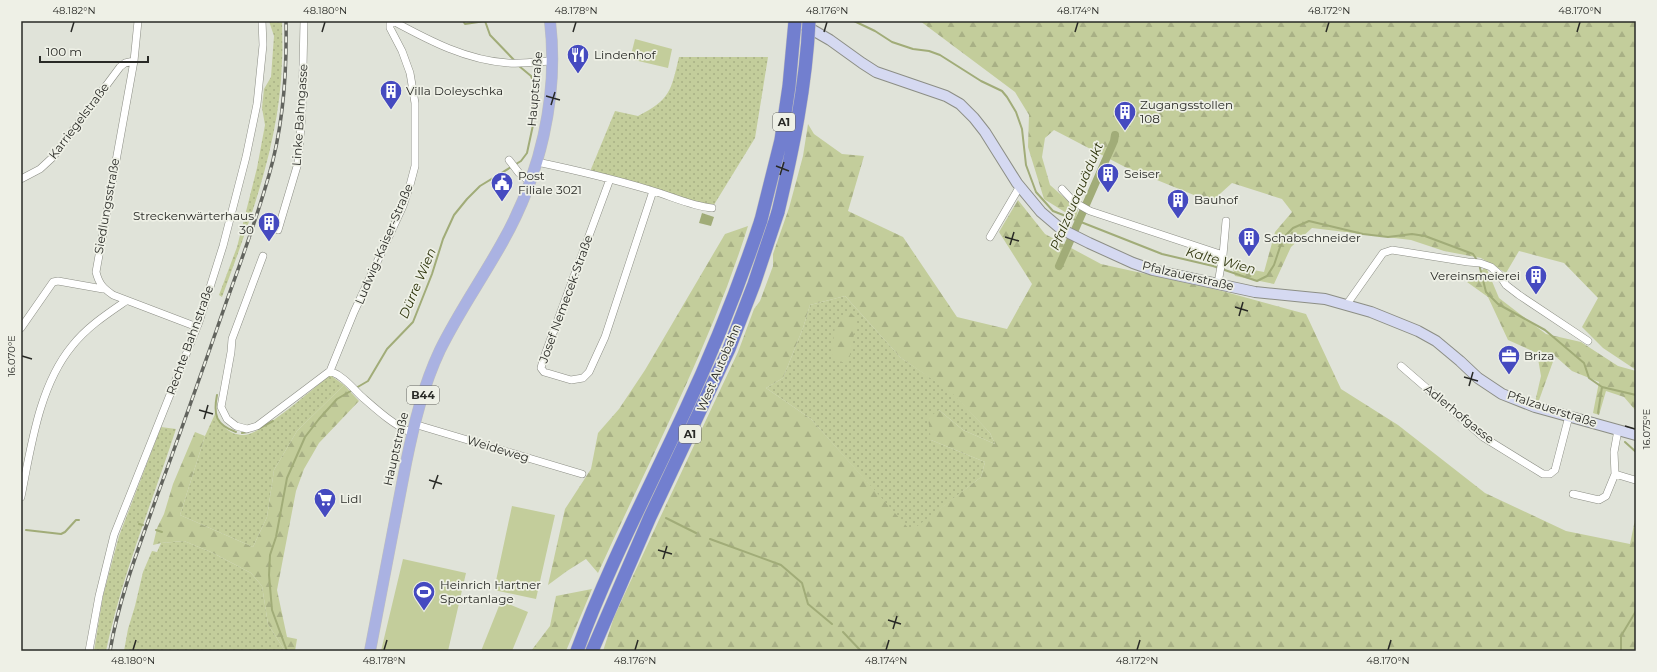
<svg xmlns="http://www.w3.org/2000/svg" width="1657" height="672" font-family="Montserrat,sans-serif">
<defs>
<pattern id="grass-dots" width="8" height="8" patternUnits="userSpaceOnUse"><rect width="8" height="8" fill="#c3cd9b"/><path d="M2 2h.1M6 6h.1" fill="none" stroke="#a8b085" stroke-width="1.8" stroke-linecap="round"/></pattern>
<pattern id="forest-firs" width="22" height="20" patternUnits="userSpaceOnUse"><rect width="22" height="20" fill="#c3cd9b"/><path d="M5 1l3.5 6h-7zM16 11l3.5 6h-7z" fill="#a8b085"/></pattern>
<pattern id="water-ripples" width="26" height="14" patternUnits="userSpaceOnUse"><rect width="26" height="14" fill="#a1ac78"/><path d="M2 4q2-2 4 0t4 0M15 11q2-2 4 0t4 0" fill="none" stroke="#838c62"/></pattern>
</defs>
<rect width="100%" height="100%" fill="#e0e3d9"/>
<!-- grass -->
<path fill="url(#grass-dots)" d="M269,21H282C282,34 283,48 282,61C280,142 250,221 222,297L219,295L237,247L257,168L265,125L262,108L264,89L271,77L274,36Z
M679,57H768L755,138L712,208L589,174L615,111L638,116C670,100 671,91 679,57Z
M845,296L901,358L952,392L990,433L995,444L963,430L939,410L931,440L985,462L981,477L911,532L811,419L766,388L783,378L803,328L810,305Z
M330,375L344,385L297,431L274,470L267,517L253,547L180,515L205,436L215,414C222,426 229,435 244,435C261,435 314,388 330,375Z
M161,427L176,429C152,503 122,575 106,651H94L103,596L119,536Z
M184,541L211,552L251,573L262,586L268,624L285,651H124L128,629L135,606L143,572L152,551L157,552L161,543Z"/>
<!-- forest -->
<path fill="url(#forest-firs)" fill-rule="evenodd" d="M920,21H1636V370L1603,348L1582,327L1598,298L1564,263L1519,251L1506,273L1481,258L1444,251L1411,240L1312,228L1291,247L1274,284L1235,276L1232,266L1264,272L1275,232L1292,212L1282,199L1232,183L1211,202L1125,167L1054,130L1045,138L1042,157L1050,185L1078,210L1076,219L1044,199L1028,147L1029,115L1015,92Z
M808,124L814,134L842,154L864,156L848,211L903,237L957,317L1007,329L1032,284L999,232L1018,200L1045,234L1101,264L1222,291L1306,314L1341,389L1398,425L1485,493L1566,531L1630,544L1636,515V651H603L614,617L658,522L738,352L754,309L760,301L773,266V254L789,208L803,156ZM845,296L901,358L952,393L990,433L995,444L963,430L939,410L928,418L931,440L985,462L981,477L911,531L811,419L766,388L783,378L803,328L810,305Z
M748,226C710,347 650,458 598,573L586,559L567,571L548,585L565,509L591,469L598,433L619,409L645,370L725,234Z
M1486,267L1499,298L1546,334L1581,342L1618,366L1636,371V411L1624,397L1606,391L1599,415L1593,413L1599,382L1572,371L1555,356L1538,403L1535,402L1541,376L1537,353L1508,340L1488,297L1467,282Z
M850,312L857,319L849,360L840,363L832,354L835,325Z
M344,385L359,401L319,443L304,469L296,491L277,590L287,637L297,639L295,651H285L268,624L262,586L251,573L211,552L184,541L161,543L153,545L157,528L164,514L173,484L195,432L205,436L180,515L253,547L267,517L274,470L297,431Z
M592,589L566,651H531L550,626L556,596Z"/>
<!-- pitch -->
<path fill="#c3cd9b" d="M635,39L672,49L668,68L630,59Z
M512,506L555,515L536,599L494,590Z
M403,559L466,573L448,651H381Z
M501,601L528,612L512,651H481Z"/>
<!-- water -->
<path fill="url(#water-ripples)" d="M702,213L714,217L711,226L699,223Z"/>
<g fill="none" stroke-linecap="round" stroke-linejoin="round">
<!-- stream -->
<path stroke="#a1ac78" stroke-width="2" d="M463,21L465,24L485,21L490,35L515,61
M854,21L875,31L892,42L913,49L929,51L940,55L981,81L1002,91L1007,97L1016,112L1022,129L1026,165L1036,192L1053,211L1162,254L1213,266L1257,281L1267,276L1274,265L1283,238L1293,228L1309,221L1363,234L1388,237L1412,234L1425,236L1473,254L1477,260
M1479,264L1486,292L1498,304L1545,330L1584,363L1589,378L1602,387L1636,395
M217,395C213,415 216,425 236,432
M1598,413L1602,387
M258,429L273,421
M242,433L248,432
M1625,442L1636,452
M666,518L696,533
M139,524L143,525
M26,530L61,534L65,532L76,520H79
M156,530L162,532
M710,539L781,565L802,583L808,604L832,624
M843,632L861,651
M287,651L272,610L269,575L270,555L276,537L287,478L305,437L319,419L337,399L368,381L387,349L413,322L432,274L443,239L454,215L467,199L480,186L521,161L527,153L533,125L534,84L531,76L519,66
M1621,651V636L1636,611"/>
<!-- canal -->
<path stroke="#a1ac78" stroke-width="8" d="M1059,266L1114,141L1115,135"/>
<!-- street casing -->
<g stroke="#8c8e85" stroke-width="8">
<path id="street" d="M138,21L134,61L96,272C99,284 103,288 113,295L197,327
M393,21C430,41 466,60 508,63C523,64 537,62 551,61
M509,160L519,173L530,182
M537,162C575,170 613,179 650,190C671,196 691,206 712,208
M21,179L40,169L53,157L120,67L125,63L134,61
M610,179L543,360L541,368L544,372L571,380L583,378L589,372L605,337L653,191
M1062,189L1074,202L1090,211L1223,255
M278,230L298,163L302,113L304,21
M990,237L1020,186
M263,256L232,339L231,352L221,407L227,419L236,426L247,429L257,426L330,371L354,312L403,206L410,185L415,166V103L410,73L402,51L390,28V21
M1218,283L1223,255L1226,221
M1347,304L1383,253L1392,250L1468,262L1480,263L1491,267L1499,274L1506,285L1519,295L1588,341
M21,328L53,282L58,281L103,289
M1401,366L1483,437L1543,474H1550L1555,470L1569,416
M330,371C343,376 351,386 361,396C377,410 392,424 412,433
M414,424L582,474
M1615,474L1635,480
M1573,494L1599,500L1606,496L1615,474L1614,452L1618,430
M21,497C31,447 39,386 72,346C87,327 107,314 126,301
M89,651L99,596L114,535L199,322L223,246L246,157L257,104L263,45L262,21"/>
</g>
<!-- secondary casing -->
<g stroke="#8c8e85" stroke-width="12">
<path id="secondary" d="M804,25L830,40L862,63L876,72L946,96L960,104L974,118L985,132L1017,183L1041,212L1061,229L1089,243L1133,263L1153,270L1255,292L1325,299L1371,312L1418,331L1436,341L1460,361L1478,378L1502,394L1535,407L1636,435"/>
</g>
<!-- primary casing -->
<g stroke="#bfbfbe" stroke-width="12">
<path id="primary" d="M370,651L406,463C414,424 423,386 440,350C458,313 482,279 502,243C540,176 559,97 550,21"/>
</g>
<!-- highway casing -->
<g stroke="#bfbfbe" stroke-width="14">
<path id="highway" d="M577,651C607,569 648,491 685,411C714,349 739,286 761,220
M592,651L650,517L729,349L754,284L778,212"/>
</g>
<!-- street -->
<use href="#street" stroke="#fff" stroke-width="7"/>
<!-- secondary -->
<use href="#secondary" stroke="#d5d9f1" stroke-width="10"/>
<!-- primary -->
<use href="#primary" stroke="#aab2e2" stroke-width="11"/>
<!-- highway -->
<use href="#highway" stroke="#727fcf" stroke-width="13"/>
<!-- rail casing -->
<g stroke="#62645e" stroke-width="3.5">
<path id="rail" d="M110,651C119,598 139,547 157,496C181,431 204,366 227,300C242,259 257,217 269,175C283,127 287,71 286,21"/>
</g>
<!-- rail -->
<use href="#rail" stroke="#eef0e6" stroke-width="2" stroke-dasharray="6" stroke-linecap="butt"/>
<!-- highway-bridge casing -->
<g stroke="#bfbfbe" stroke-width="14" stroke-linecap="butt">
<path id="highway-bridge" d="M778,212C793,149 806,86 809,21
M761,220L781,140L789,86L795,21"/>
</g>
<!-- highway-bridge -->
<use href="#highway-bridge" stroke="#727fcf" stroke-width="13"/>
</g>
<!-- ticks -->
<path fill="none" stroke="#292a26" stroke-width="1.5" d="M71,32L74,22M322,32L325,22M573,32L576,22M824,32L827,22M1075,32L1078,22M1326,32L1329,22M1577,32L1580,22M546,96L560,100M551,105L555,92M776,166L789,171M780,175L784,162M1005,237L1019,241M1010,245L1014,232M1235,307L1248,311M1239,316L1243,302M22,356L32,359M1464,377L1478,381M1469,386L1473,372M199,410L213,414M204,419L208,405M1625,426L1635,429M429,480L442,484M433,489L438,475M658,550L672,554M663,559L667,546M888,620L901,624M893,629L897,616M133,650L136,640M384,650L387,640M635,650L638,640M886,650L889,640M1137,650L1140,640M1388,650L1391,640"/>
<!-- icons -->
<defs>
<g id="restaurant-pin" transform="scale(1.15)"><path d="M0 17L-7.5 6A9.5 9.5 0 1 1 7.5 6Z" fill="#454ac0" stroke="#eef0e6"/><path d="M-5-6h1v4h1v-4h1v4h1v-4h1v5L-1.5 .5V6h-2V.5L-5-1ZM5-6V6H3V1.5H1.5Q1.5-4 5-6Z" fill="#fff"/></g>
<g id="building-pin" transform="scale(1.15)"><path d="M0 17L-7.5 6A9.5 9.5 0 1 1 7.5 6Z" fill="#454ac0" stroke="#eef0e6"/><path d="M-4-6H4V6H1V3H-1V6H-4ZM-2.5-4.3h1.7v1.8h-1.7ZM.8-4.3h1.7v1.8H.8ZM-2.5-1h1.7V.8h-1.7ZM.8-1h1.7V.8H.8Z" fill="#fff"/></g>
<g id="civic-pin" transform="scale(1.15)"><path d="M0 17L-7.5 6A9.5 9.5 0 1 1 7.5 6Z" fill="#454ac0" stroke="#eef0e6"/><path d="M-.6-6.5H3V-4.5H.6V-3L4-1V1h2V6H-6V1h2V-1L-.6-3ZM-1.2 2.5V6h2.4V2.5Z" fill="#fff"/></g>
<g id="office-pin" transform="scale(1.15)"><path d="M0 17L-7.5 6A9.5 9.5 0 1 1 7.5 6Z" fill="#454ac0" stroke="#eef0e6"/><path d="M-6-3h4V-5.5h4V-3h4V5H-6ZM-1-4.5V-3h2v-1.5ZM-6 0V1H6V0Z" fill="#fff"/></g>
<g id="supermarket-pin" transform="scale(1.15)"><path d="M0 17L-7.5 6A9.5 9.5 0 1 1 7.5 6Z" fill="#454ac0" stroke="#eef0e6"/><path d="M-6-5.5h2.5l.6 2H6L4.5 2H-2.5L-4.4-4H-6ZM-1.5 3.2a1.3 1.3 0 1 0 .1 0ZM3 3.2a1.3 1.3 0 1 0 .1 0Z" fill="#fff"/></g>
<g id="stadium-pin" transform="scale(1.15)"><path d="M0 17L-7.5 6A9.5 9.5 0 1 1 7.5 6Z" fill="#454ac0" stroke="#eef0e6"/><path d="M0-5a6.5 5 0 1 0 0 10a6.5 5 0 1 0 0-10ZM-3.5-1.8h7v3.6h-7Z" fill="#fff"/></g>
</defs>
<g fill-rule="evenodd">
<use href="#restaurant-pin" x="578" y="55"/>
<use href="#building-pin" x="391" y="91"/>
<use href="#building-pin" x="1125" y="112"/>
<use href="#building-pin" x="1108" y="174"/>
<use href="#civic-pin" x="502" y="183"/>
<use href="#building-pin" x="1178" y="200"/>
<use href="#building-pin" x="269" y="223"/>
<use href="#building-pin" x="1249" y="238"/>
<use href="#building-pin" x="1536" y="276"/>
<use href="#office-pin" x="1509" y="356"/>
<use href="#supermarket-pin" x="325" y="499"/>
<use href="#stadium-pin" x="424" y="592"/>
</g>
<g text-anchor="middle" stroke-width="3.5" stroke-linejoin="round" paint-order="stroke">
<!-- shield labels -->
<g fill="#eef0e6" stroke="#646560" stroke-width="1">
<rect x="773" y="113" width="22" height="18" rx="3"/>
<rect x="407" y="386" width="32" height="18" rx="3"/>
<rect x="679" y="425" width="22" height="18" rx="3"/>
</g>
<g font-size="11" font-weight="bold" fill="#292a26">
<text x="784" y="126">A1</text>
<text x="423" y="399">B44</text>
<text x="690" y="438">A1</text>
</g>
<!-- poi labels -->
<g font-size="12" fill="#292a26" stroke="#eef0e6" text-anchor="start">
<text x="594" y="59">Lindenhof</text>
<text x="406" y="95">Villa Doleyschka</text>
<text x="1140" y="109">Zugangsstollen<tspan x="1140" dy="14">108</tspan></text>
<text x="1124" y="178">Seiser</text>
<text x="518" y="180">Post<tspan x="518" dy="14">Filiale 3021</tspan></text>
<text x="1194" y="204">Bauhof</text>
<text x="254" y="220" text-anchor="end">Streckenwärterhaus<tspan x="254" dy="14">30</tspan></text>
<text x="1264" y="242">Schabschneider</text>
<text x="1520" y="280" text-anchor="end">Vereinsmeierei</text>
<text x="1524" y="360">Briza</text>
<text x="340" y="503">Lidl</text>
<text x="440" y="589">Heinrich Hartner<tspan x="440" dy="14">Sportanlage</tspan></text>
</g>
<!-- street labels -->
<g font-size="12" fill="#292a26" stroke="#eef0e6">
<text transform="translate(535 89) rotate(-85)" y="4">Hauptstraße</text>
<text transform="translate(300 115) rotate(-86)" y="4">Linke Bahngasse</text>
<text transform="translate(79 121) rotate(-53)" y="4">Karriegelstraße</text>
<text transform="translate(107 206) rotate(-80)" y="4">Siedlungsstraße</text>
<text transform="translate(384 244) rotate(-67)" y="4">Ludwig-Kaiser-Straße</text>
<text transform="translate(1188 276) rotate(13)" y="4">Pfalzauerstraße</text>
<text transform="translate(566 299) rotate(-70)" y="4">Josef Nemecek-Straße</text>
<text transform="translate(190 340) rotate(-70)" y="4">Rechte Bahnstraße</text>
<text transform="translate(719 368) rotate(-67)" y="4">West Autobahn</text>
<text transform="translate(1552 409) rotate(18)" y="4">Pfalzauerstraße</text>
<text transform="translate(1459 414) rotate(39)" y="4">Adlerhofgasse</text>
<text transform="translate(396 449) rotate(-77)" y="4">Hauptstraße</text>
<text transform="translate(498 449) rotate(17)" y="4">Weideweg</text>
</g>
<!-- water labels -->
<g font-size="13" font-style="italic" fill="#2e340b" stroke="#eef0e6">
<text transform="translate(1076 196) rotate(-67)" y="5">Pfalzauaquädukt</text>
<text transform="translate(1221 260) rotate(15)" y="5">Kalte Wien</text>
<text transform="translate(417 283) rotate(-67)" y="5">Dürre Wien</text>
</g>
</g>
<!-- border -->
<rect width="1657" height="672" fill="none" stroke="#eef0e6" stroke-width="44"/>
<!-- scale -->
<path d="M40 56v6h108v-6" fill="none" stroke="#292a26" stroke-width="2"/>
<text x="46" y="56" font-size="12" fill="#292a26" stroke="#eef0e6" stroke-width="3" paint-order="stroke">100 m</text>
<rect x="22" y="22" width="1613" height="628" fill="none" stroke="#292a26" stroke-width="1.5"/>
<g font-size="10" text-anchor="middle" fill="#292a26">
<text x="74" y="14">48.182°N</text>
<text x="325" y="14">48.180°N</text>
<text x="576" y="14">48.178°N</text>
<text x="827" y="14">48.176°N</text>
<text x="1078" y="14">48.174°N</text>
<text x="1329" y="14">48.172°N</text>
<text x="1580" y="14">48.170°N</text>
<text transform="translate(11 356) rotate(-90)" y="4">16.070°E</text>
<text transform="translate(1646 429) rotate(-90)" y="4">16.075°E</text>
<text x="133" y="664">48.180°N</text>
<text x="384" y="664">48.178°N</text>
<text x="635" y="664">48.176°N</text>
<text x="886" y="664">48.174°N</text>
<text x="1137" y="664">48.172°N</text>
<text x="1388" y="664">48.170°N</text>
</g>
</svg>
